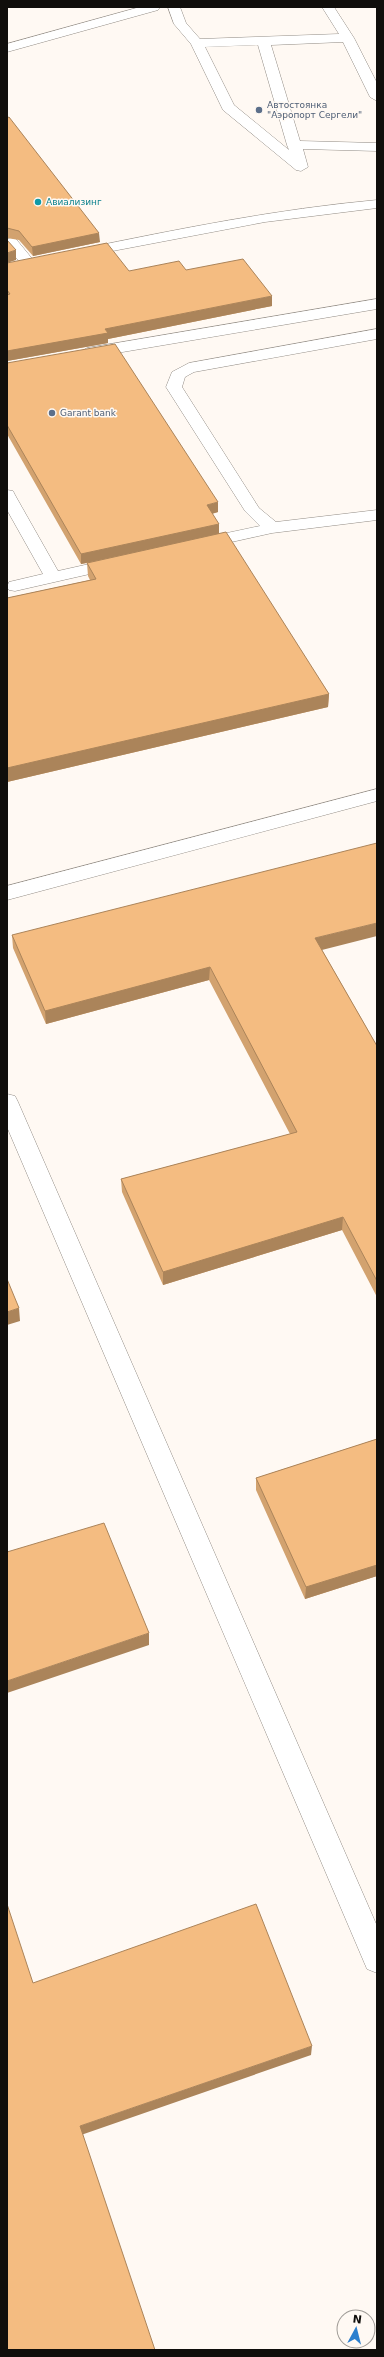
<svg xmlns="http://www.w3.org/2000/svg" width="384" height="2357" font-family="'DejaVu Sans',sans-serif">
<rect width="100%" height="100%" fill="#fff9f3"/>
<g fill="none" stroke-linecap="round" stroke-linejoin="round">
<!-- minor casing -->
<g stroke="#928c85" stroke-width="1">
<path id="minor" d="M140,7H160L158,10L7,52V44Z
M168,7H180L186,23L200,39L339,34L322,7H334L354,38L377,83V101L370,97L343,42L271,45L300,141L377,143V151L303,149L308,167L301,171L296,170L223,110L191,44L174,24ZM258,45L287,145L289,150L234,105L205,47Z
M377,200V208L265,222L81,257L74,253L81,249C179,229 277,209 377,200Z
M11,238L16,239L34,261L36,264L34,267H24L7,247V239Z
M377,299V309L87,358L79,353L87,348Z
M377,329V339L194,372L185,377L182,387L259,508L276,522L377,510V520L272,533L200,549L194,548L192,544L194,540L260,526L245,511L166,387L172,372L189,363Z
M7,490L13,491L15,495L58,571L116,558L122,559L125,563L122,567L116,568L15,591L9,590L7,587L9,582L43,574L7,510Z
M377,789V801L7,900V886Z
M7,1094L15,1096L18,1102L377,1926V1973L367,1969L7,1127Z"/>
</g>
<!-- minor -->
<use href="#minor" fill="#fff" fill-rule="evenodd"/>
</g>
<!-- wall -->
<path fill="#d2a26f" d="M7,118L100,242L33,256L19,240L7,238Z
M7,263L129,271L186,270L272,306L108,339V343L7,361Z
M7,363L218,512L212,514L219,533L329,694L328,707L7,782V598L90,580L88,576L87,563L81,564L7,434Z
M12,935L322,950L377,1046V1297L342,1230L163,1285L122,1192L121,1179L290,1134L209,980L46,1024L13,948Z
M377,1439V1576L305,1599L256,1490V1478Z"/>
<!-- shaded-wall -->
<path fill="#ab845a" d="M99,233L100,242L33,256L32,247Z
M16,250V260L7,263V253Z
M272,296V306L108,339V343L7,361V351L105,329Z
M218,502V512L207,515V505Z
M219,524V534L81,564V554Z
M329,694L328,707L7,782V768Z
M377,923V936L314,952L315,938Z
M210,967L209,980L46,1024L45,1011Z
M343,1217L342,1230L163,1285V1272Z
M19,1308L20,1321L7,1325V1312Z
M377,1565V1576L305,1599L306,1587Z
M149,1633V1645L7,1693V1681Z
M312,2046L311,2055L81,2135L80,2126Z"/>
<!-- building -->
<path fill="#f4bc81" stroke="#ab845a" d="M9,117L99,233L32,247L19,231L7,228V118Z
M7,240L16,250L7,253Z
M107,243L129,271L179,261L186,270L243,259L272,296L105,329L108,333L7,351V295L10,294L7,290V263Z
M115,344L218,502L207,505L219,524L81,554L7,425V363Z
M226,532L329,694L7,768V598L96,579L87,563Z
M377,843V923L315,938L377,1046V1281L343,1217L163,1272L121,1179L297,1132L210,967L45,1011L12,935Z
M7,1279L19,1308L7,1312Z
M377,1439V1565L306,1587L256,1478Z
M104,1523L149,1633L7,1681V1552Z
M7,1904L33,1983L256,1904L312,2046L80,2126L155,2350H7Z"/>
<!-- markers -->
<g fill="#5c6f8a" stroke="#fff9f3" stroke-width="1.5">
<circle cx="259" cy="110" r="4"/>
<circle cx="52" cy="413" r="4"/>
</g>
<circle fill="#0f9aa8" stroke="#fff9f3" stroke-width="1.5" cx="38" cy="202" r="4"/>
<g text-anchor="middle" stroke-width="3" stroke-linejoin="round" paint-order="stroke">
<!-- far-service labels -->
<g font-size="9" fill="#4e5e75" stroke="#fff9f3" text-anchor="start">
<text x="267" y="108">Автостоянка<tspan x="267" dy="10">"Аэропорт Сергели"</tspan></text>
<text x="60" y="416">Garant bank</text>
</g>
<!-- far-culture labels -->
<g font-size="9" fill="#0d838f" stroke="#fff9f3" text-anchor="start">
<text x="46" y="205">Авиализинг</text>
</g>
</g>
<!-- border -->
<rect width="384" height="2357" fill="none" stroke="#100e0b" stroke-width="16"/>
<!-- north arrow -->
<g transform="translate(356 2329) rotate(7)"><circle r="19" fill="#fff9f3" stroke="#9f9b96"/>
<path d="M0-3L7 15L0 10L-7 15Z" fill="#2c7fce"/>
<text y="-6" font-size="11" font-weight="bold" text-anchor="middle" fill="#100e0b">N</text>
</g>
</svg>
